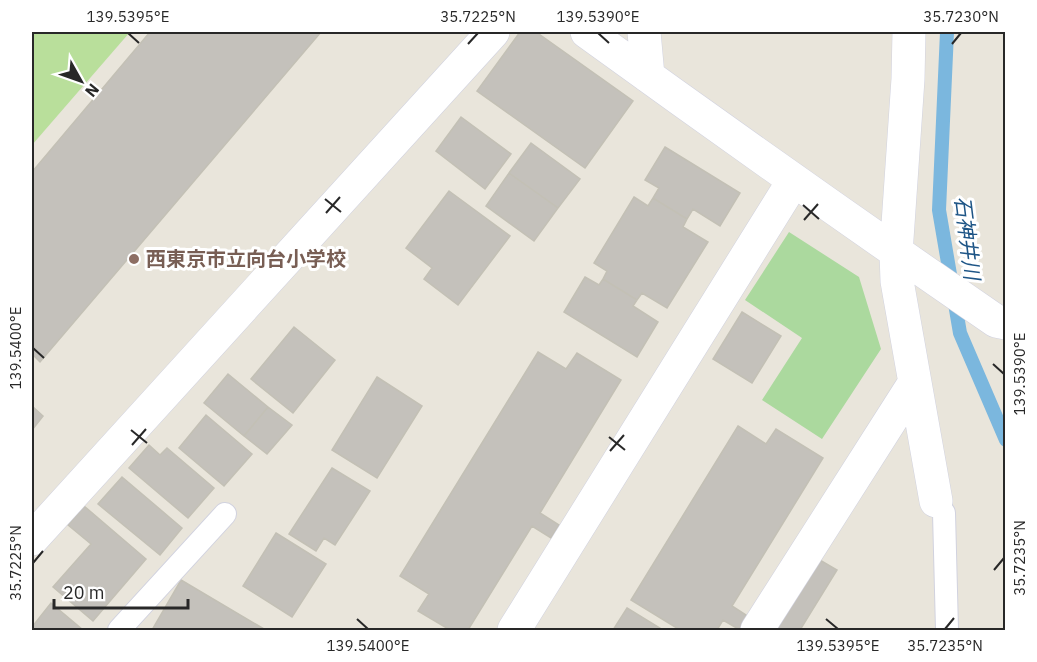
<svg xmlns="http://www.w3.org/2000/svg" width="1037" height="662" font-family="'IBM Plex Sans','Noto Sans JP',sans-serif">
<rect width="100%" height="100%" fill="#e9e5db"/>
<!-- green -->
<path fill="#abd99e" d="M789,232L859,277L881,349L822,439L762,400L802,338L745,300Z"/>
<!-- pitch -->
<path fill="#b9df9b" d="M32,32H130L32,145Z"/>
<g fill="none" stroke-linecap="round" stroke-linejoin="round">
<!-- stream -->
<path stroke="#7bb7de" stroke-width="14" d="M947,32L939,210L960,333L1006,440"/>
</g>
<!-- building -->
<path fill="#c4c1bb" stroke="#c3c0b5" stroke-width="1.5" d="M150,32H321L40,362L32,354V172Z
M520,32H536L633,101L585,168L477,91Z
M461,117L511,154L485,189L436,151Z
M531,143L580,179L558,208L509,173Z
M665,147L740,193L720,226L693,209L687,219L653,198L659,188L645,180Z
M509,173L558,208L534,241L486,206Z
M449,191L510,236L458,305L424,279L432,268L406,248Z
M634,197L648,206L653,198L687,219L683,227L708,242L667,308L642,293L637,300L603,279L607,271L594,263Z
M585,277L599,285L603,279L637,300L633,306L658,322L637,357L564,312Z
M742,312L781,336L752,383L713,359Z
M294,327L335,360L293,413L251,379Z
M538,352L566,369L577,353L621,380L540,513L559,525L551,538L532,526L468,630H450L418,611L429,594L400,576Z
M228,374L268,407L244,436L204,403Z
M377,377L422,406L377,478L332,450Z
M32,406L43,416L32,430Z
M268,407L292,425L267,454L244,436Z
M206,415L252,454L224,486L179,448Z
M738,426L766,444L776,429L823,458L732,606L749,617L740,630L723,620L717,630H680L631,600Z
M149,445L160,455L167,448L214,488L188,518L129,468Z
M332,468L370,491L335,545L324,538L316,551L289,534Z
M122,477L182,528L160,555L98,504Z
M84,506L146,559L93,621L53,587L91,544L68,525Z
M276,533L326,564L292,617L243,586Z
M818,559L837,570L800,630H774Z
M181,580L264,629L263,630H152Z
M51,603L83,630H32V627Z
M627,608L663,630H613Z"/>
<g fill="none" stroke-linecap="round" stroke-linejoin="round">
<!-- lane casing -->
<g stroke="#d1d2df" stroke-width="24">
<path id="lane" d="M936,501L944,513L947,630
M119,630L225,514"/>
</g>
<!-- street casing -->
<g stroke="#d1d2df" stroke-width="34">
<path id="street" d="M587,32C722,130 858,226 996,321L1006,323
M644,32L648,76
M909,32L908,79L896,253L897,281L936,501
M32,539L493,32
M514,630L794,180
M757,630L915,382"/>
</g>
<!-- lane -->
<use href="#lane" stroke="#fff" stroke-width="22"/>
<!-- street -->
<use href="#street" stroke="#fff" stroke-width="33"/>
</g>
<!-- ticks -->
<path fill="none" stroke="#282828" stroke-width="2" d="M128,33L139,43M598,33L609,43M468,44L478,33M952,44L961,33M325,199L341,212M803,205L819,219M326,213L340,197M804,220L818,204M33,348L44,358M993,364L1004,374M131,430L147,443M609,437L625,450M132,445L146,429M610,451L624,435M33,563L43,551M994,570L1004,558M357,619L368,629M826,619L838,629M945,629L954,618"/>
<!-- markers -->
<circle fill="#8d6e63" stroke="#fff" stroke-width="2" cx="134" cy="259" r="6"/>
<g text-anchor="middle" stroke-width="6" stroke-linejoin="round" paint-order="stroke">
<!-- education labels -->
<g font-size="20" font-weight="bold" fill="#785e54" stroke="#fff" text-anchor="start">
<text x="146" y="266">西東京市立向台小学校</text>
</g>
<!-- water labels -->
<g font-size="21" font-style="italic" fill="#1e5586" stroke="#fff">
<text transform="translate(967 238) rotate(83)" y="7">石神井川</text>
</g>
</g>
<!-- border -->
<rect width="1037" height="662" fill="none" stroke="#ffffff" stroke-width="66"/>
<!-- north arrow -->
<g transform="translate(81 81) rotate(130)" stroke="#ffffff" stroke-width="4.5" paint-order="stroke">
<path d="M0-4.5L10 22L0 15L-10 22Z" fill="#282828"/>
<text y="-9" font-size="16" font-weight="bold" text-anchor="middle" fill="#282828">N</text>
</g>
<!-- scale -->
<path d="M54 599v9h134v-9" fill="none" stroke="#282828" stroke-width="3"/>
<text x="63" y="599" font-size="18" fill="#282828" stroke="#ffffff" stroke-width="4.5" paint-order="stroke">20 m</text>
<rect x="33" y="33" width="971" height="596" fill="none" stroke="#282828" stroke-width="2"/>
<g font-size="15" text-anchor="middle" fill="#282828">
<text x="128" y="22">139.5395°E</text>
<text x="478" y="22">35.7225°N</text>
<text x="598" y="22">139.5390°E</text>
<text x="961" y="22">35.7230°N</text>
<text transform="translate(16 348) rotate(-90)" y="5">139.5400°E</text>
<text transform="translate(1020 374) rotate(-90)" y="5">139.5390°E</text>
<text transform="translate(1020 558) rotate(-90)" y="5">35.7235°N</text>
<text transform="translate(16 563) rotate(-90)" y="5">35.7225°N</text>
<text x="368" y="651">139.5400°E</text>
<text x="838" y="651">139.5395°E</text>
<text x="945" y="651">35.7235°N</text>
</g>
</svg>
